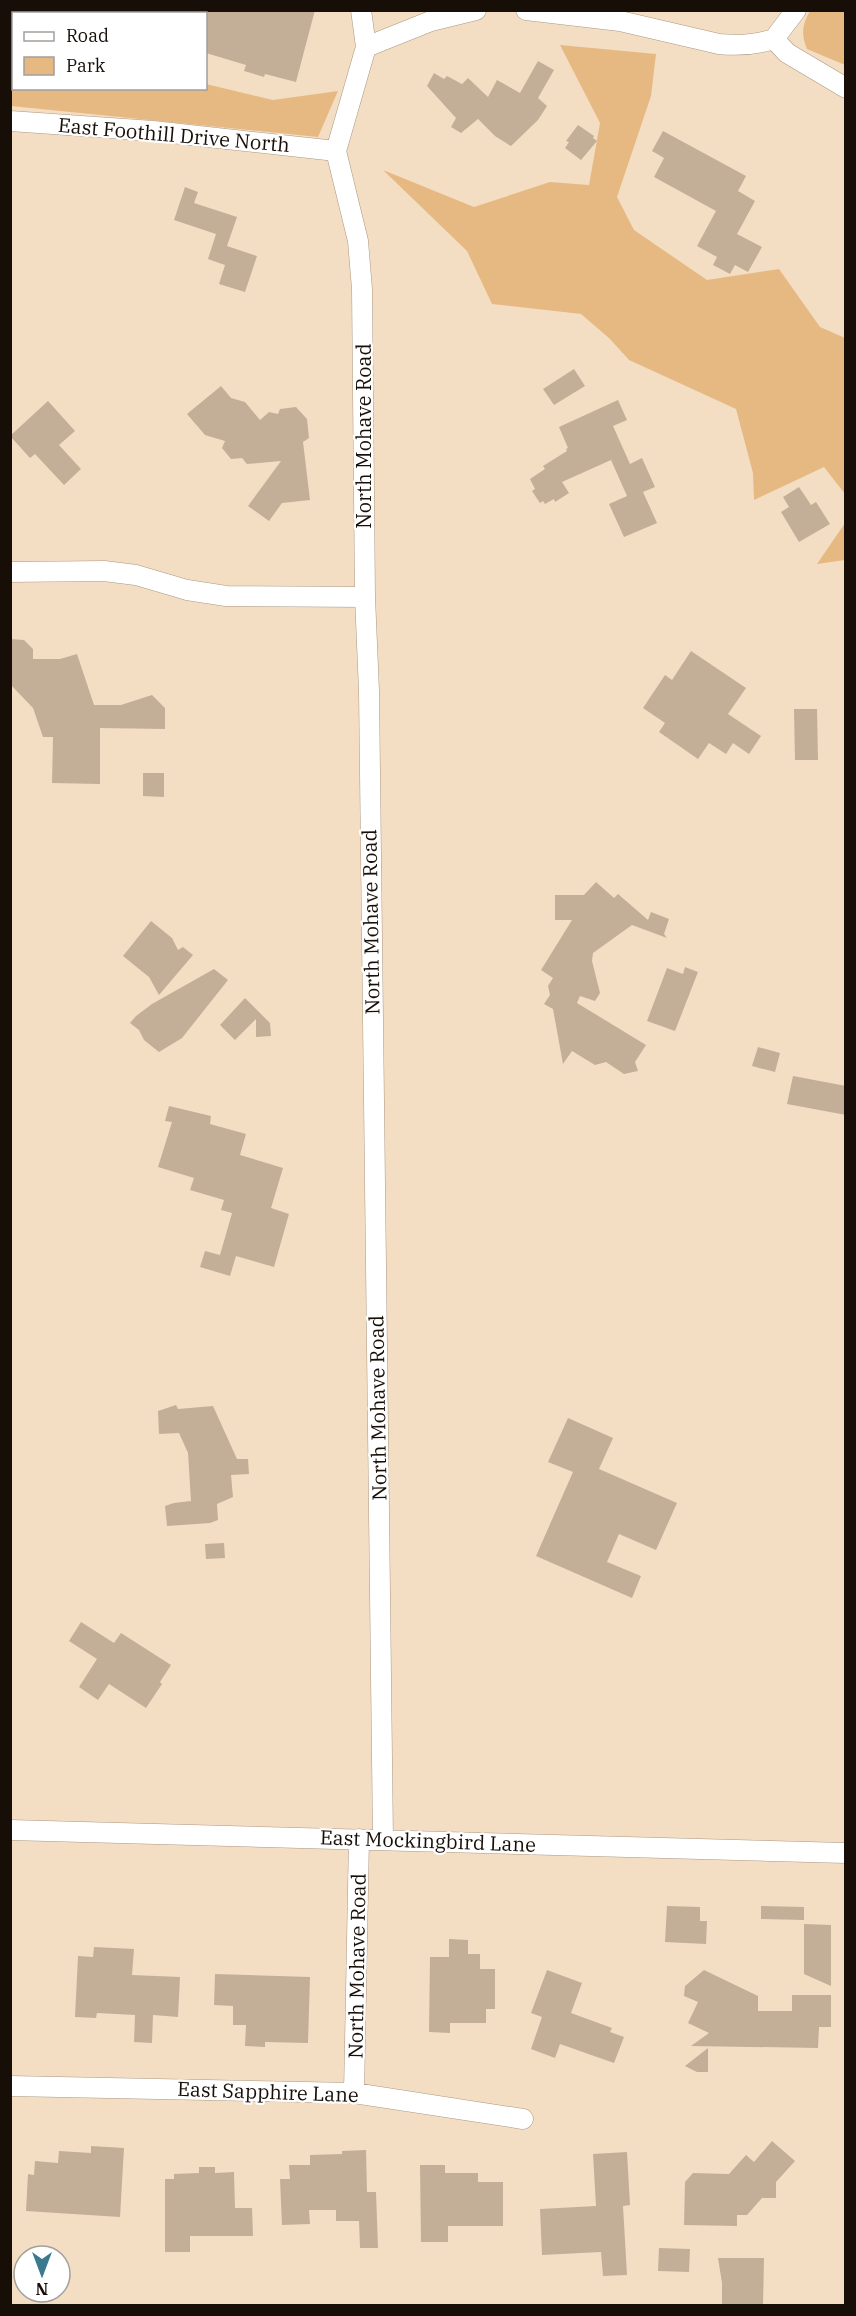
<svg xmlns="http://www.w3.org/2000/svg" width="856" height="2316" font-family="'IBM Plex Serif',serif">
<rect width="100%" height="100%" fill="#f3dec4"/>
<!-- green -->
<path fill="#e7b982" d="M107,11L114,13L14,14V88H206V84L273,100L338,91L318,137L11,106V11Z
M810,11H845V65L807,49C801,35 802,24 810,11Z
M560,45L656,54L651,96L617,197L634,230L707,280L779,269L820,327L845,338V494L824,467L754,500L753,473L736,409L629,360L610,339L581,314L492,304L467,251L383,170L474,207L550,182L589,185L600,123Z
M845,523V560L817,564Z"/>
<!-- building -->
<path fill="#c3af97" d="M206,10H315L296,82L265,74L264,77L244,71L246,65L206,53Z
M538,61L554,70L538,98L547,106L538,120L511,146L495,136L478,119L461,133L451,127L456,118L427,86L434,73L444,79L447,76L462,84L468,78L488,97L497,80L520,93Z
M578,125L594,136L593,138L597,141L581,160L565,148L569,142L566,141Z
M663,131L746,176L738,191L755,201L737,234L762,247L748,272L735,265L730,274L713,265L717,257L697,246L716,211L654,177L664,158L652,151Z
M185,187L198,192L194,203L237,217L227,246L257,256L245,292L219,284L225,265L208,259L216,234L174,220Z
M574,369L585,386L554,405L543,389Z
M221,386L231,398L245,402L260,420L269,412L278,414L280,409L296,407L307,419L309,438L303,442L310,500L282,503L269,521L248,506L281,461L247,464L242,458L231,459L222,448L225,441L205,435L187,414Z
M618,400L627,420L613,426L630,464L642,458L655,487L643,492L657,523L624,537L609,504L627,496L611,460L562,482L569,493L555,502L554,499L545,504L543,501L540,503L532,491L535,489L530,479L545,469L543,466L567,451L566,449L568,448L559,427Z
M48,401L75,431L59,445L81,469L64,485L35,454L30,458L10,436Z
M799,487L811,505L816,502L830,524L799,542L781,512L789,507L783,497Z
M10,639L24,640L33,649V659H60L77,654L94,705H121L152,695L165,708V729L100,728V784L52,783L53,737H43L33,708L10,684Z
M691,651L746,688L728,714L761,736L749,754L733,743L726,754L709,743L698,759L659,732L665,723L643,708L665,675L672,680Z
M794,709H817L818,760H795Z
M143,773H164V797L143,796Z
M596,882L614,898L618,894L648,920L651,912L669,919L664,934L667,938L632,925L593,953L592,961L600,993L595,1001L580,996L577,1003L646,1045L635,1062L638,1071L624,1074L606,1062L595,1065L572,1051L563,1064L553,1009L544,1004L550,995L548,986L553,978L541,970L572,920H555V895H584Z
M151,921L172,938L178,950L183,947L193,955L159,995L149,977L123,956Z
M685,967L698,972L675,1031L647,1021L667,968L683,974Z
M214,969L228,980L182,1038L159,1052L144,1040L139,1030L130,1023L136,1016L152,1004Z
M245,998L270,1023L271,1036L256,1037V1019L235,1040L220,1025Z
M758,1047L780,1053L775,1072L752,1066Z
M793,1076L846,1086V1115L787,1104Z
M169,1106L211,1116L210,1124L246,1134L240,1155L283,1168L271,1208L289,1214L274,1267L236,1256L230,1276L200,1267L205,1251L220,1255L232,1213L221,1210L224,1200L190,1190L194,1178L158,1167L172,1122L165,1121Z
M176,1405L178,1409L213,1406L237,1459H248L249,1474L231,1475L233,1497L217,1504L218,1520L210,1523L167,1526L165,1506L174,1503L191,1501L188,1453L179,1433L159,1434L158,1411Z
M568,1418L613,1438L599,1469L677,1503L656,1550L619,1534L607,1562L641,1576L632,1598L536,1556L573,1472L548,1462Z
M224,1543L225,1558L206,1559L205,1544Z
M81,1622L114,1643L121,1633L171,1665L160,1682L162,1684L146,1708L109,1684L98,1700L79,1687L97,1659L69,1641Z
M667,1906L700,1907V1921H707L706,1944L665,1942Z
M761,1906L804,1907V1920L761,1919Z
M804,1924L831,1925V1986L804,1974Z
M449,1939L468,1940V1954H480V1969H495V2009H486V2023H450V2033L429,2032L430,1957H449Z
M94,1947L134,1949L132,1975L180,1977L178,2017L153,2015L152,2043L134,2042L135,2015L97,2013L96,2018L75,2017L78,1956L93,1957Z
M547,1970L582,1983L571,2013L612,2028L610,2032L624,2037L614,2063L560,2044L555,2058L531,2049L542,2017L531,2013Z
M704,1970L758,1996V2011H792V1995H831V2027H819L818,2048L691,2046L709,2033L688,2023L698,2002L684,1996L685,1986Z
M215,1974L310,1977L308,2043L265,2042V2047L245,2046L246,2025H233V2006L214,2005Z
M708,2048V2072H697L685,2066Z
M772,2141L795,2161L776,2182V2198H762L747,2215H737V2226L684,2225L685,2182L693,2173L729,2174L746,2155L754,2162Z
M91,2146L124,2148L120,2217L26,2211L28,2174L34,2175L35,2161L58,2163L59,2151L91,2153Z
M366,2150L367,2192H376L378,2248H360L359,2221H336V2210H309L310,2224L282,2225L280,2179H290L289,2165H310V2155L342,2154V2151Z
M627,2152L630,2205L623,2206L627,2275L603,2276L601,2252L542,2255L540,2209L596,2206L593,2154Z
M420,2165H445V2173H478V2182H503V2226H448V2242H421Z
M199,2167H215V2173L234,2172L235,2208H252L253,2236H190V2252H165V2179H174V2174L199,2173Z
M659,2248L690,2249L689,2272L658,2271Z
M718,2258H764L763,2306H722V2283Z"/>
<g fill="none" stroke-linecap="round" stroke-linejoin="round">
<!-- minor casing -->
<g stroke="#ac9881" stroke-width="21">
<path id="minor" d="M361,10L366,47L336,151L358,241L362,289L365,597L369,691L383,1840
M526,10L620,21L719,44C738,46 755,45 774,39
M774,39L787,53L846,88
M774,39L796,10
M366,47L431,21L476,10
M10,121L153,131L336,151
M10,572L104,571L136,575L187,590L226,596L365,597
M10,1830L846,1853
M10,2086L354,2093L523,2119
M354,2093L359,1839"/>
</g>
<!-- minor -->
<use href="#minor" stroke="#fff" stroke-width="20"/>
</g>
<g text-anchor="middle" stroke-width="4.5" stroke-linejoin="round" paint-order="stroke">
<!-- street labels -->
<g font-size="20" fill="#170f07" stroke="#fff">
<text transform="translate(174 135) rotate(5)" y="7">East Foothill Drive North</text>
<text transform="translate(364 436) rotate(-90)" y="7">North Mohave Road</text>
<text transform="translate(371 922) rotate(-91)" y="7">North Mohave Road</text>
<text transform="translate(378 1408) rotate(-91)" y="7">North Mohave Road</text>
<text transform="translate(428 1841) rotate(2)" y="7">East Mockingbird Lane</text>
<text transform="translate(357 1966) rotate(-89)" y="7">North Mohave Road</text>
<text transform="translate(268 2092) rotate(2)" y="7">East Sapphire Lane</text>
</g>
</g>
<!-- border -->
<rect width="856" height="2316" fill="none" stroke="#170f07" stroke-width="24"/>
<!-- legend -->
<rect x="12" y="12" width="195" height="78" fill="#ffffff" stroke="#a29f9c" stroke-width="1.5"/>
<rect x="24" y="32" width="30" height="9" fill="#ffffff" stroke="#a29f9c" stroke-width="1.5"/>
<text x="66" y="42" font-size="18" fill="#170f07">Road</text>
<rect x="24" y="57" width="30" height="18" fill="#e7b982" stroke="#a29f9c" stroke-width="1.5"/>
<text x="66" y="72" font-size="18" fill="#170f07">Park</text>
<!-- north arrow -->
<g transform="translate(42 2274) rotate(180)"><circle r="28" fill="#ffffff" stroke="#a29f9c" stroke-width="1.5"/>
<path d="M0-4.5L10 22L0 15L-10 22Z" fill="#3b7a8e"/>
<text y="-9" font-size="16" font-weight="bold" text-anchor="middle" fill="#170f07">N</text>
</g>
</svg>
